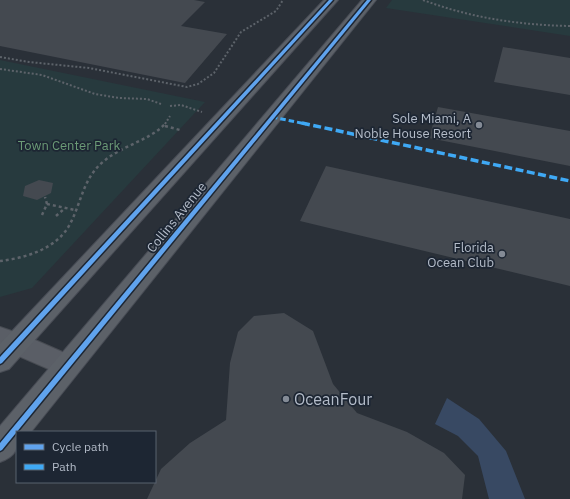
<svg xmlns="http://www.w3.org/2000/svg" width="570" height="499" font-family="'IBM Plex Sans',sans-serif">
<rect width="100%" height="100%" fill="#2a3038"/>
<!-- green -->
<path fill="#273a3e" d="M392,0H570V36L386,8Z
M0,60L205,102L32,288L0,297Z"/>
<!-- water -->
<path fill="#384963" d="M447,398L479,419L506,451L525,499H489L478,456L458,436L435,424Z"/>
<!-- building -->
<path fill="#444950" d="M0,0H194L205,2L181,26L227,34L185,83L0,46Z
M503,47L570,58V95L494,82Z
M438,107L570,131V166L429,138Z
M326,166L570,219V286L300,221Z
M39,180L53,183L51,193L37,200L23,196L25,186Z
M284,313L313,331L333,384L357,413L407,432L444,453L465,475L462,499H147L161,469L190,443L226,420L230,363L238,332L254,316Z"/>
<g fill="none" stroke-linecap="round" stroke-linejoin="round">
<!-- minor casing -->
<g stroke="#484c53" stroke-width="2">
<path id="minor" d="M0,327L26,336L76,358L80,366L76,374L67,377L0,348Z"/>
</g>
<!-- major casing -->
<g stroke="#484c55" stroke-width="2">
<path id="major" d="M324,0H338L9,369L0,372V344Z
M362,0H376L31,432H17C17,449 18,455 0,462V426Z"/>
</g>
<!-- path-far1 -->
<path stroke="#5d636a" stroke-width="2" stroke-dasharray="2 2" stroke-linecap="butt" d="M423,0C471,18 519,25 570,26
M0,57L29,62L89,68L187,87L198,84L214,73L241,32L276,11L283,0
M0,69L42,75L95,94L119,98L147,99L161,104
M170,106L181,105L202,112
M165,124L170,116"/>
<!-- path -->
<path stroke="#5d636a" stroke-width="2.5" stroke-dasharray="3 3" stroke-linecap="butt" d="M165,126L180,130
M47,204L75,210
M42,215L47,204L45,197
M56,216L64,209
M0,261C25,258 57,249 70,224C82,201 83,178 104,161C123,145 149,141 166,123"/>
<!-- minor -->
<use href="#minor" fill="#5a5e66" fill-rule="evenodd"/>
<!-- major -->
<use href="#major" fill="#5c6168" fill-rule="evenodd"/>
<!-- quiet-far1 -->
<path stroke="#3fa9f5" stroke-width="3" stroke-dasharray="5.5 3" stroke-linecap="butt" d="M272,117L306,124"/>
<!-- quiet -->
<path stroke="#3fa9f5" stroke-width="3.5" stroke-dasharray="8 3.5" stroke-linecap="butt" d="M302,123L570,181"/>
<!-- cycleway casing -->
<g stroke="#1d2633" stroke-width="3">
<path id="cycleway" d="M329,0H333L2,363L0,364V357Z
M367,0H371L2,450L0,451V443Z"/>
</g>
<!-- cycleway -->
<use href="#cycleway" fill="#60a3ed" fill-rule="evenodd"/>
</g>
<!-- markers -->
<g fill="#848b96" stroke="#1d2633" stroke-width="1.5">
<circle cx="479" cy="125" r="4"/>
<circle cx="502" cy="254" r="4"/>
<circle cx="286" cy="399" r="4"/>
</g>
<g text-anchor="middle" stroke-width="3.5" stroke-linejoin="round" paint-order="stroke">
<!-- poi labels -->
<g font-size="13" fill="#b4bcc9" stroke="#1d2633" text-anchor="end">
<text x="471" y="123">Sole Miami, A<tspan x="471" dy="15">Noble House Resort</tspan></text>
<text x="494" y="252">Florida<tspan x="494" dy="15">Ocean Club</tspan></text>
</g>
<!-- park labels -->
<g font-size="13" fill="#6b9a76" stroke="#1d2633">
<text x="69" y="150">Town Center Park</text>
</g>
<!-- street labels -->
<g font-size="13" fill="#b4bcc9" stroke="#1d2633">
<text transform="translate(176 217) rotate(-51)" y="5">Collins Avenue</text>
</g>
<!-- near-poi labels -->
<g font-size="16" fill="#b4bcc9" stroke="#1d2633" text-anchor="start">
<text x="294" y="405">OceanFour</text>
</g>
</g>
<!-- legend -->
<rect x="16" y="431" width="140" height="52" fill="#1d2633" stroke="#59626f"/>
<rect x="24" y="444" width="20" height="6" fill="#60a3ed" stroke="#59626f"/>
<text x="52" y="451" font-size="12" fill="#b4bcc9">Cycle path</text>
<rect x="24" y="464" width="20" height="6" fill="#3fa9f5" stroke="#59626f"/>
<text x="52" y="471" font-size="12" fill="#b4bcc9">Path</text>
</svg>
